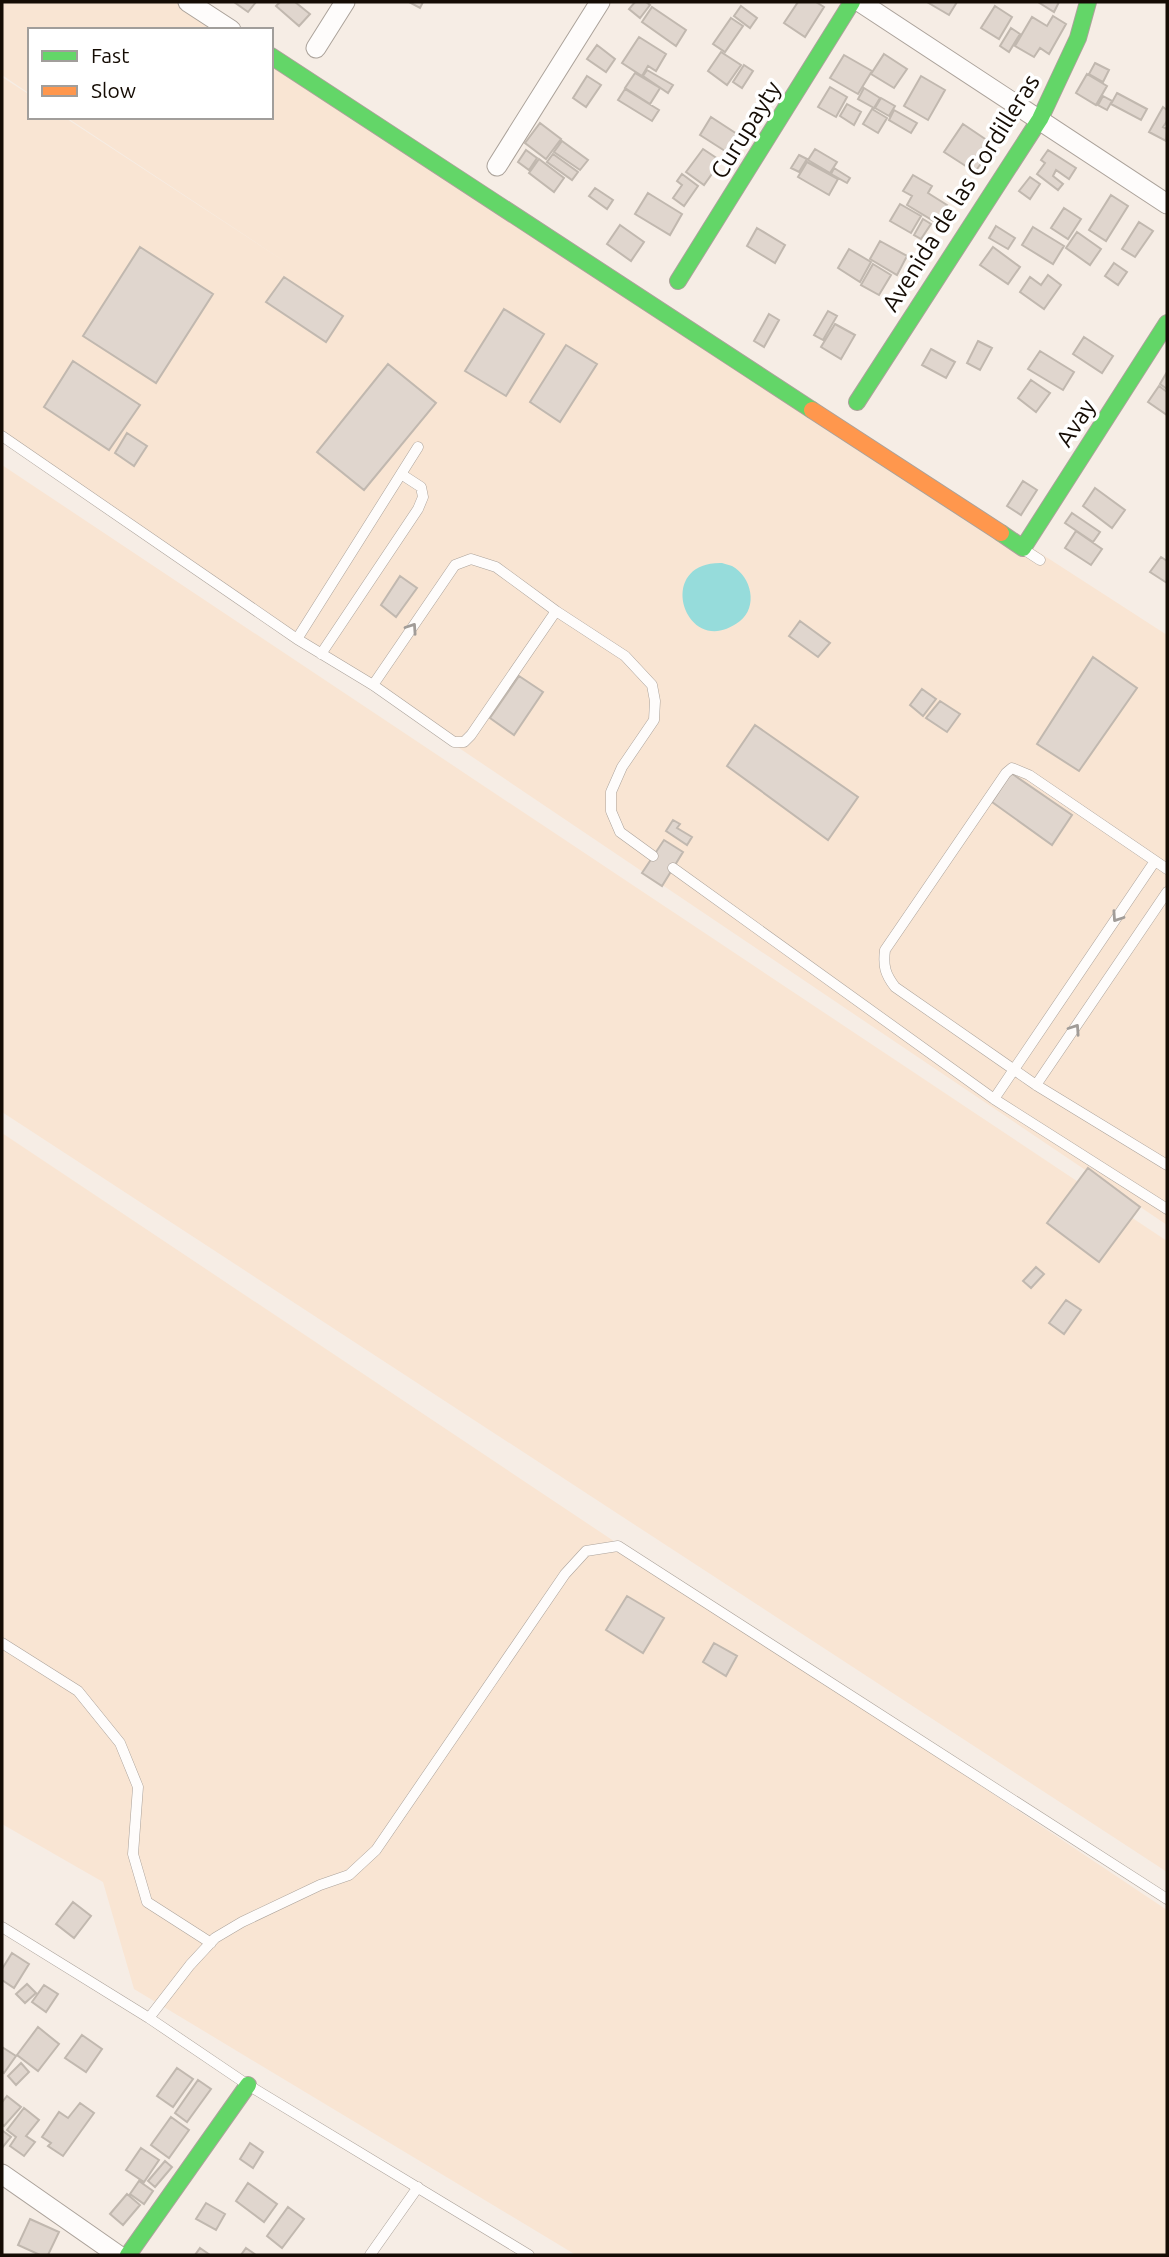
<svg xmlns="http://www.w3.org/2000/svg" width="1169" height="2257" font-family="Ubuntu,sans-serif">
<rect width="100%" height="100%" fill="#f6ede5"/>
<!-- built -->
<path fill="#f9e5d3" d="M2,2H188L231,30H30V94L2,75Z
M271,56L1167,635V1225L2,440V77L30,95V117H64L296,269L66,117H271Z
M2,465L1167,1241V1872L2,1112Z
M2,1133L1167,1910V2255H576L134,1989L103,1882L2,1824Z"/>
<!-- water -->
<path fill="#96dcdb" d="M722,563C725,564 729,565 732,566C752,577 758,607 740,621C686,663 652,561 722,563Z"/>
<!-- building -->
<path fill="#e0d6ce" stroke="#c1b8af" stroke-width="2" d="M234,2H256L248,12Z
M280,2H295L310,14L299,26L276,6Z
M409,2H423L420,8Z
M635,2H646L650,5L640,18L629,9Z
M798,2H816L824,7L805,37L784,23Z
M927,2H957L949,15Z
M1038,2H1059L1054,12Z
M741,6L757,18L750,28L734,16Z
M995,6L1012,17L999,39L981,28Z
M652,7L686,30L676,46L642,22Z
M1053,16L1066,24L1049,54L1040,48L1034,57L1015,46L1032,17L1047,26Z
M731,18L743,26L725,52L713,44Z
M1011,28L1020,34L1009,52L1000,46Z
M639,37L666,54L656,71L648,66L642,76L622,63Z
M597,45L615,59L606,72L587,59Z
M721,52L741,65L727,85L708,71Z
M884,54L907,69L894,88L871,74Z
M844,55L872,71L858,94L830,78Z
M1095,63L1109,70L1103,82L1089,74Z
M744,65L753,71L742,88L733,82Z
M647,70L673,85L668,93L643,76Z
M635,73L660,88L650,104L625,88Z
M1087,74L1107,86L1096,105L1076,93Z
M587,76L601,85L586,107L573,98Z
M921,76L945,90L928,120L904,106Z
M830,87L847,97L836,117L818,107Z
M864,88L880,98L874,108L858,99Z
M625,89L659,110L652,121L618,100Z
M1117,93L1147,109L1141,120L1111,104Z
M1103,96L1112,101L1107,110L1098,105Z
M881,98L895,106L889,116L875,108Z
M847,104L861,112L854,125L840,116Z
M1163,107L1167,110V121L1163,127L1167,129L1166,141L1149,132Z
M872,109L887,118L878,133L863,124Z
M894,110L917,123L911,133L889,120Z
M711,117L737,134L725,151L700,135Z
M540,123L561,139L546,159L525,143Z
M963,124L994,145L975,172L944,152Z
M562,141L588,160L580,170L554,152Z
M703,149L721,161L704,185L686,172Z
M815,149L837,162L830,173L808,160Z
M526,150L537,158L529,170L518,162Z
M1048,150L1076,168L1069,179L1056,170L1053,176L1063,184L1058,190L1037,174L1045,163L1041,160Z
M553,154L578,172L572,180L547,162Z
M799,155L807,159L799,172L791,168Z
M539,159L564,178L554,192L529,173Z
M807,162L838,179L829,195L798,177Z
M834,168L850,178L847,183L831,174Z
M682,174L698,186L684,206L673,198L682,185L677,181Z
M913,175L932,186L928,193L947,205L937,223L907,205L912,196L903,191Z
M1030,177L1040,184L1030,199L1019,191Z
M595,188L613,200L607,209L589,196Z
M648,193L682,214L670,235L635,214Z
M1111,195L1128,206L1106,241L1089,230Z
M900,204L921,216L911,233L890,221Z
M1064,208L1081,219L1068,239L1051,228Z
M923,219L931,224L921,239L914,235Z
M1139,222L1153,231L1135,257L1122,249Z
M620,225L644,242L631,261L607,244Z
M996,226L1015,238L1008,249L989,238Z
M1033,227L1064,246L1053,264L1022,245Z
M757,228L785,245L775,263L747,246Z
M1077,232L1101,249L1090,265L1066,248Z
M880,241L907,256L897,275L870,259Z
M140,247L213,294L156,383L83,336Z
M993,247L1020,267L1008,284L980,265Z
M849,249L871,262L860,282L838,268Z
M1114,263L1127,272L1118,285L1105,276Z
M873,264L891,275L879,295L861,285Z
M1048,275L1061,285L1044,309L1020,292L1030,277L1041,285Z
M284,277L343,316L326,342L266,302Z
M504,309L544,334L506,396L465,371Z
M828,311L837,316L823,340L814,335Z
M769,314L779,320L764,347L754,341Z
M835,324L855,335L841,359L821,347Z
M1084,337L1113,356L1102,373L1073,354Z
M978,341L992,348L980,370L967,363Z
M566,345L597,364L560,422L530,402Z
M931,349L955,362L946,378L922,365Z
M1040,351L1074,372L1063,390L1028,369Z
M73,361L140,405L109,450L44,407Z
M388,364L436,403L364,490L317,452Z
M1167,372V389L1160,384Z
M1031,380L1050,393L1036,412L1018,398Z
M1159,386L1167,392V415L1148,402Z
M127,433L147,446L134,466L115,453Z
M1023,481L1037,490L1021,515L1007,506Z
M1095,488L1125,510L1112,528L1083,506Z
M1072,513L1100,532L1093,542L1065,523Z
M1076,531L1102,549L1091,565L1065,548Z
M1161,557L1167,561V583L1150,572Z
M400,576L417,588L396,617L381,605Z
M800,621L830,643L818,657L789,636Z
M1093,657L1137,688L1079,771L1037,744Z
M519,676L543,692L514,735L490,718Z
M922,689L936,699L923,716L910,705Z
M940,701L960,714L947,732L926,718Z
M755,725L858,797L828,840L727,766Z
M1011,773L1072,815L1052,845L992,802Z
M673,820L680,824L677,828L692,837L687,845L666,831Z
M664,840L683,852L662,886L642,873Z
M1088,1168L1140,1207L1099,1262L1047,1223Z
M1036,1267L1044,1274L1031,1288L1023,1281Z
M1066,1300L1081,1310L1064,1334L1049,1323Z
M627,1596L664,1618L643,1653L606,1630Z
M714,1643L737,1656L726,1676L703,1662Z
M73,1902L91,1916L74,1938L56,1924Z
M12,1953L29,1964L14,1988L2,1980V1969Z
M27,1984L36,1993L25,2003L16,1994Z
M44,1985L58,1994L46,2012L32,2002Z
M38,2027L59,2044L38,2071L17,2055Z
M82,2035L102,2049L86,2072L65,2058Z
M2,2047L16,2056L4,2073L2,2071Z
M21,2063L29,2072L16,2085L8,2076Z
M177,2068L193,2079L173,2107L157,2096Z
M198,2080L211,2089L187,2122L175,2113Z
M7,2096L21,2107L4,2126L2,2124V2100L3,2101Z
M80,2103L94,2113L63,2156L48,2146L51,2143L42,2137L59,2112L68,2118Z
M24,2108L39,2120L26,2136L35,2142L24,2156L10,2146L16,2137L7,2130Z
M171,2117L189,2130L169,2158L151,2145Z
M3,2131L11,2137L2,2148V2132Z
M250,2143L263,2152L253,2168L240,2159Z
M141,2148L159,2160L144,2182L126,2170Z
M165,2161L172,2167L155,2187L148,2181Z
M139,2181L153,2191L144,2204L130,2194Z
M248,2183L277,2204L264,2222L236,2201Z
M127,2194L140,2205L123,2225L110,2214Z
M206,2203L225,2214L216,2230L196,2219Z
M288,2207L304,2219L282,2248L267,2236Z
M30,2219L59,2232L48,2255H40L18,2245Z
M200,2248L210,2255H195Z
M246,2248L256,2255H241Z"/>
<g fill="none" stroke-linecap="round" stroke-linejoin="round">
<!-- lane casing -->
<g stroke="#aba29a" stroke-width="11">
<path id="lane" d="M2,436L297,639L373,685L454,742H464L471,735L556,611L625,656L652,685L655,701L654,720L622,767L611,792V811L620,832L653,856
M1023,549L1040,560
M297,639L418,447
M321,654L418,509L423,497L421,487L401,474
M373,685L455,565L471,559L496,567L556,611
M673,868L994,1099L1167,1209
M1167,869L1029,775L1012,768L1006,773L885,950C883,966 885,974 895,987L1036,1085L1167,1165
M1036,1085L1167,892
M994,1099L1155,861
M2,1643L78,1691L120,1743L138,1787L133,1854L147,1902L211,1943
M2,1927L149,2018L248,2085L529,2255
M149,2018L190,1965L215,1938L242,1922L320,1885L349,1875L376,1850L565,1574L586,1551L618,1546L1167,1899
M370,2255L418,2187"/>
</g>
<!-- street casing -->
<g stroke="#aba29a" stroke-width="21">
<path id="street" d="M188,2L231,30
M860,2L1167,204
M316,48L345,2
M497,166L600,2
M2,2174L118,2255"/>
</g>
<!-- fast casing -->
<g stroke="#aba29a" stroke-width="18">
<path id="fast" d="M271,56L812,410
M678,281L852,2
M857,402L1040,119L1078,38L1088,2
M1001,533L1023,548L1167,323
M128,2255L248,2085"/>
</g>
<!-- slow casing -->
<g stroke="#aba29a" stroke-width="18">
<path id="slow" d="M812,410L1001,533"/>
</g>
<!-- lane -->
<use href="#lane" stroke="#fefcfb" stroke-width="10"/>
<!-- street -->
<use href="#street" stroke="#fefcfb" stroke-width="19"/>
<!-- fast -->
<use href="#fast" stroke="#63d668" stroke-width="16"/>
<!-- slow -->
<use href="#slow" stroke="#ff974d" stroke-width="16"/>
</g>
<!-- one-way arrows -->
<defs><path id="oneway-chevron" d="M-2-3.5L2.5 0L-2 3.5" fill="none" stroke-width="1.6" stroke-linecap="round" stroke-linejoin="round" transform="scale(1.75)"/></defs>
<g stroke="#a19c98">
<use href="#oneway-chevron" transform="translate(412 628) rotate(-56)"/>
<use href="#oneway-chevron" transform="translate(1117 917) rotate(124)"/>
<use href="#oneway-chevron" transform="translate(1075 1029) rotate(-56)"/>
</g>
<g text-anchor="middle" stroke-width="7" stroke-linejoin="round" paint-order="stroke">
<!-- street labels -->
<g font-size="24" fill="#150c04" stroke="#fff">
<text transform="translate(746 130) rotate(-58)" y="8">Curupayty</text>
<text transform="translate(961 193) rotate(-58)" y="8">Avenida de las Cordilleras</text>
<text transform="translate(1076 423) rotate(-57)" y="8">Avay</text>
</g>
</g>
<!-- border -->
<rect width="1169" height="2257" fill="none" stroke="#150c04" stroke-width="7"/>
<!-- legend -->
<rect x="28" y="28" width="245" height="91" fill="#ffffff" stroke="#a19e9b" stroke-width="2"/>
<rect x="42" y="51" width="35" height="10" fill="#63d668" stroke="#a19e9b" stroke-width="2"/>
<text x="91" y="63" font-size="21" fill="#150c04">Fast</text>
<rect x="42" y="86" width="35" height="10" fill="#ff974d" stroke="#a19e9b" stroke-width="2"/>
<text x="91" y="98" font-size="21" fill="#150c04">Slow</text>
</svg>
